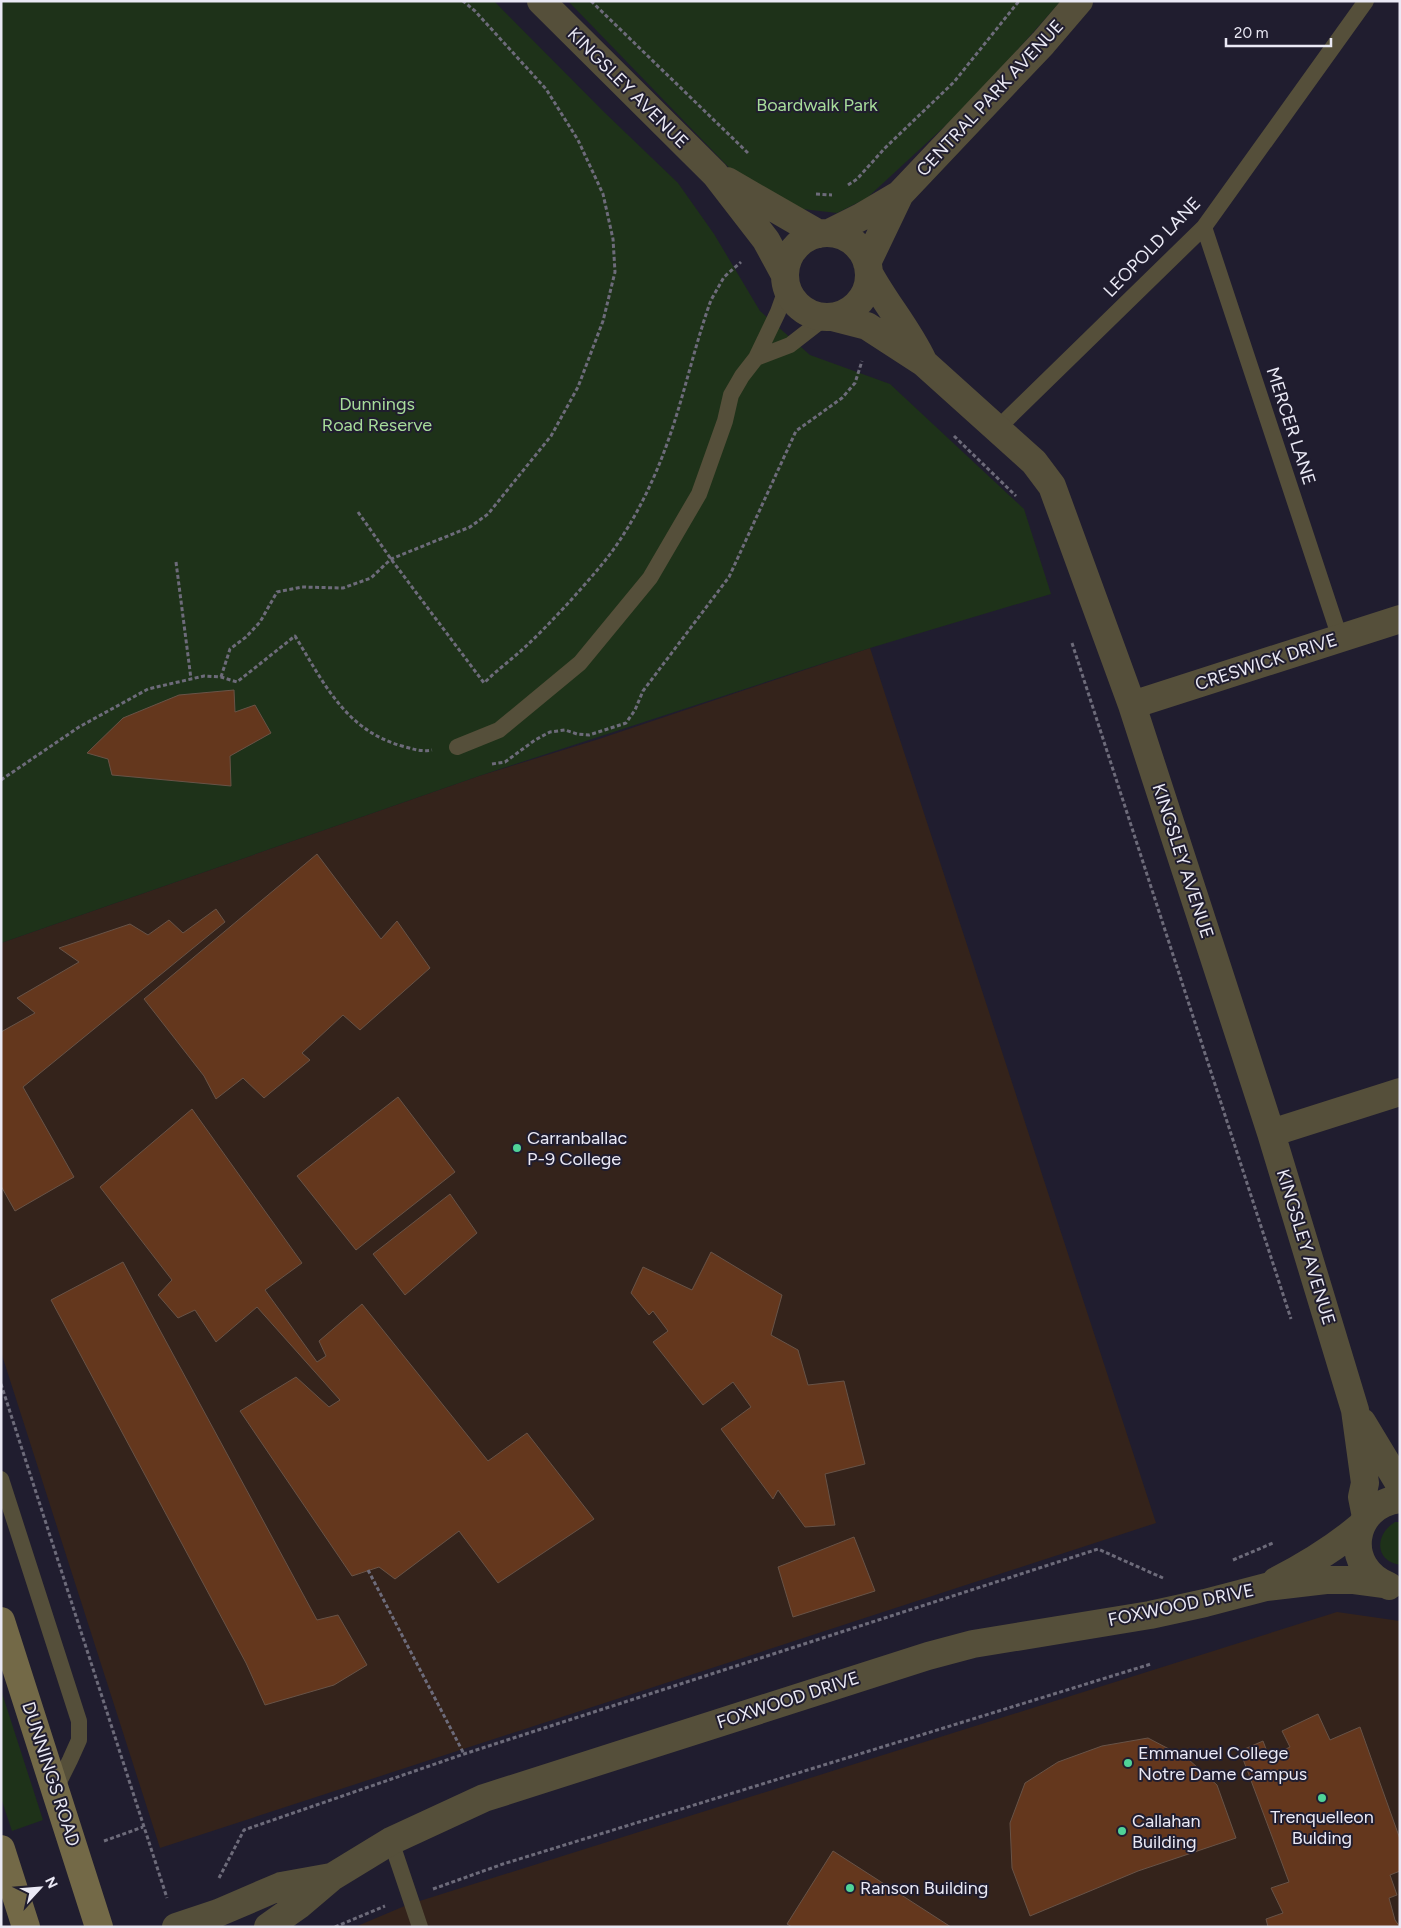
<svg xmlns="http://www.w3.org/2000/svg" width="1401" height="1928" font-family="Figtree,sans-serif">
<rect width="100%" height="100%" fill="#201d2f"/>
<!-- education -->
<path fill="#34231b" d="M870,648L1156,1523L160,1848L1,1352V943L479,776L599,739Z
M1337,1612L1400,1621V1927H355L407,1905Z"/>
<!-- green -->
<path fill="#1e3219" d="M1,1H494L604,112L678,183L714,234L760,311L810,355L890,384L1024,509L1051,594L870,648L479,776L1,943Z
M568,1H1061L972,101L867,198L837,213L802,209L741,180Z
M1395,1522H1400V1565C1374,1561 1375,1534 1395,1522Z
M1,1690L43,1820L12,1831L1,1798Z"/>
<!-- building -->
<path fill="#64371d" stroke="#685347" d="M234,690L235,712L255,705L271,733L230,756L231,786L112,775L108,759L87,753L123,718L179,695Z
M317,854L381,939L397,921L430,968L360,1030L343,1015L302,1053L310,1060L264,1098L243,1078L216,1099L204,1076L144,999Z
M216,909L225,922L23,1087L74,1177L15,1211L1,1186V1032L35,1013L17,998L79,962L59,948L130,924L148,935L169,920L183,933Z
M398,1097L455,1172L356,1250L297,1176Z
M192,1109L302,1263L265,1290L317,1362L326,1356L319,1341L362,1304L488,1461L527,1433L594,1519L498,1583L459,1531L395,1579L379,1567L352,1576L240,1411L296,1377L329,1407L340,1400L257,1307L216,1342L195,1310L178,1318L158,1295L172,1280L100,1187Z
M450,1194L477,1233L405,1295L373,1254Z
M711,1252L782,1295L771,1335L798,1350L808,1385L844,1381L865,1464L825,1474L835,1525L805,1527L778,1490L773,1499L721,1429L751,1407L733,1382L703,1405L653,1342L668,1331L653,1311L649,1315L631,1293L643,1267L692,1290Z
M123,1262L317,1620L338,1615L367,1665L334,1685L265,1705L246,1663L51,1300Z
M854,1537L875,1591L793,1617L778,1567Z
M1318,1714L1330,1740L1360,1727L1400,1839V1871L1390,1875L1397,1895L1389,1898L1395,1920L1400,1927H1268L1266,1919L1283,1913L1271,1888L1289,1882L1240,1751L1263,1741L1269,1757L1290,1747L1282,1731Z
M1148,1738L1188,1759L1217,1785L1236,1838L1138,1871L1030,1916L1012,1868L1010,1823L1025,1783L1058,1762L1102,1746Z
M833,1851L951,1927H792L787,1924Z"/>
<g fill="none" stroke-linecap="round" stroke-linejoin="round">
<!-- path -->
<path stroke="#6d6b7a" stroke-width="3" stroke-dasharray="4 2.5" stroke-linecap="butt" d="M591,1L749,154
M848,185L857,179L885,148L954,82L1019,1
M816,194L832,195
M954,436L1016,496
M358,512L391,559L484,683C497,670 511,660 524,648C549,625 577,594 599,568C627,535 649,492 664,452C683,402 693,350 711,300L724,277L741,262
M176,562L191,679
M1072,643L1291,1319
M221,677L230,649L246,637L260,622L277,592L302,587L343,588L371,578L391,559L470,527L488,514L551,436L578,387L603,321L615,272L613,239L603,194L578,140L546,89L475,11L463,1
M492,764L505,762L535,740L550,732L565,730L577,734L589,735L626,723L635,710L643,691L729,577L796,431L842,398L855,383L862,361
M1,780L79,727L148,689L204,676L221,677L237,682L295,636C324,683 345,730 402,746C413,749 421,752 432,750
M1,1384L167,1898
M1233,1560L1273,1543
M368,1570L464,1754
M104,1841L143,1827
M219,1878L244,1830L464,1754L1098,1549L1163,1578
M433,1889L503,1864L1151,1664
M335,1927L385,1906"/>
<!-- lane -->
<path stroke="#554f3a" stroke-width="16" d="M1204,227L1340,638
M756,358L790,345L826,317
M998,428L1204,227L1366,1
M457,747L499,730L580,663L650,578L699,494L725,421L731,395L742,376L756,358L778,312L787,287
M1,1479L79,1721V1740L70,1760L56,1788
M391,1841L420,1927"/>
<!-- street -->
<path stroke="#554f3a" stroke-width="28" d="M541,1L715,174L766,240L785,275
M727,181L819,234
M829,233L861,217L900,194L1043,43L1079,1
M785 275a42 42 0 1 1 84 0a42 42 0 1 1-84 0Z
M867,263L900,194
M869,273C885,303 908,329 923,361
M832,317L867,326L924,363L1034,462L1052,486L1132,705L1271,1133L1355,1410L1365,1483L1362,1497L1366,1517
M1132,705L1400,619
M1271,1133L1400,1092
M1362,1422L1400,1485
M1276,1581C1307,1565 1335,1548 1362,1525
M1389,1586C1342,1568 1350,1505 1400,1499
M176,1927L218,1913L281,1886L331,1877
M268,1927L299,1905L332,1877L391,1841L484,1798L928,1656L973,1644L1150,1615L1205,1603L1266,1587L1326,1580H1354L1384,1584"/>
<!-- secondary -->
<path stroke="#736947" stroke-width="28" d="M1,1621L99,1927
M1,1849L26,1927"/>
</g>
<!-- markers -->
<g fill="#50d398" stroke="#201d2f" stroke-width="2">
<circle cx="517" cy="1148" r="5"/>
<circle cx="1128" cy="1763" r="5"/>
<circle cx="1322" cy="1798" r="5"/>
<circle cx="1122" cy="1831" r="5"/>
<circle cx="850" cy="1888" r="5"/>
</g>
<g text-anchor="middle" stroke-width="4" stroke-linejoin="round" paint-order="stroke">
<!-- street labels -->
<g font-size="18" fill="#eae9f5" stroke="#201d2f">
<text transform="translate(628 88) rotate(45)" y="6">KINGSLEY AVENUE</text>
<text transform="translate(990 98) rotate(-47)" y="6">CENTRAL PARK AVENUE</text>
<text transform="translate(1152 247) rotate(-46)" y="6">LEOPOLD LANE</text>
<text transform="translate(1291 426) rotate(72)" y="6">MERCER LANE</text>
<text transform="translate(1266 662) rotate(-18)" y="6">CRESWICK DRIVE</text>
<text transform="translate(1183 861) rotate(72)" y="6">KINGSLEY AVENUE</text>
<text transform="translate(1306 1247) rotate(73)" y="6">KINGSLEY AVENUE</text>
<text transform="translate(1181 1605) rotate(-12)" y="6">FOXWOOD DRIVE</text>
<text transform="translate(788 1700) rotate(-18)" y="6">FOXWOOD DRIVE</text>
<text transform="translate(51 1774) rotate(72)" y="6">DUNNINGS ROAD</text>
</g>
<!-- park labels -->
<g font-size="18" fill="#a7dc9a" stroke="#201d2f">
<text x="817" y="111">Boardwalk Park</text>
<text x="377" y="410">Dunnings<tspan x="377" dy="21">Road Reserve</tspan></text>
</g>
<!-- poi labels -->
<g font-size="18" fill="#eae9f5" stroke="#201d2f" text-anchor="start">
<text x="527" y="1144">Carranballac<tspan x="527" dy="21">P-9 College</tspan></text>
<text x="1138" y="1759">Emmanuel College<tspan x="1138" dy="21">Notre Dame Campus</tspan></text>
<text x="1322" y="1823" text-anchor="middle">Trenquelleon<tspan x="1322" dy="21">Bulding</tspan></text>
<text x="1132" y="1827">Callahan<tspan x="1132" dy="21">Building</tspan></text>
<text x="860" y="1894">Ranson Building</text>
</g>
</g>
<!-- border -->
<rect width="1401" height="1928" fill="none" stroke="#eae9f5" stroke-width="5"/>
<!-- north arrow -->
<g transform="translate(40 1888) rotate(64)" stroke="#201d2f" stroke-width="4" paint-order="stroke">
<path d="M0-4L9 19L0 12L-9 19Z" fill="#eae9f5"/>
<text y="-8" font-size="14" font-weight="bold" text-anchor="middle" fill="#eae9f5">N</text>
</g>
<!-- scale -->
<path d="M1226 38v8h105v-8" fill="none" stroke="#eae9f5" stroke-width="2.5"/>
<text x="1234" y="38" font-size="15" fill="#eae9f5" stroke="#201d2f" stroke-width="4" paint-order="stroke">20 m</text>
</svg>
